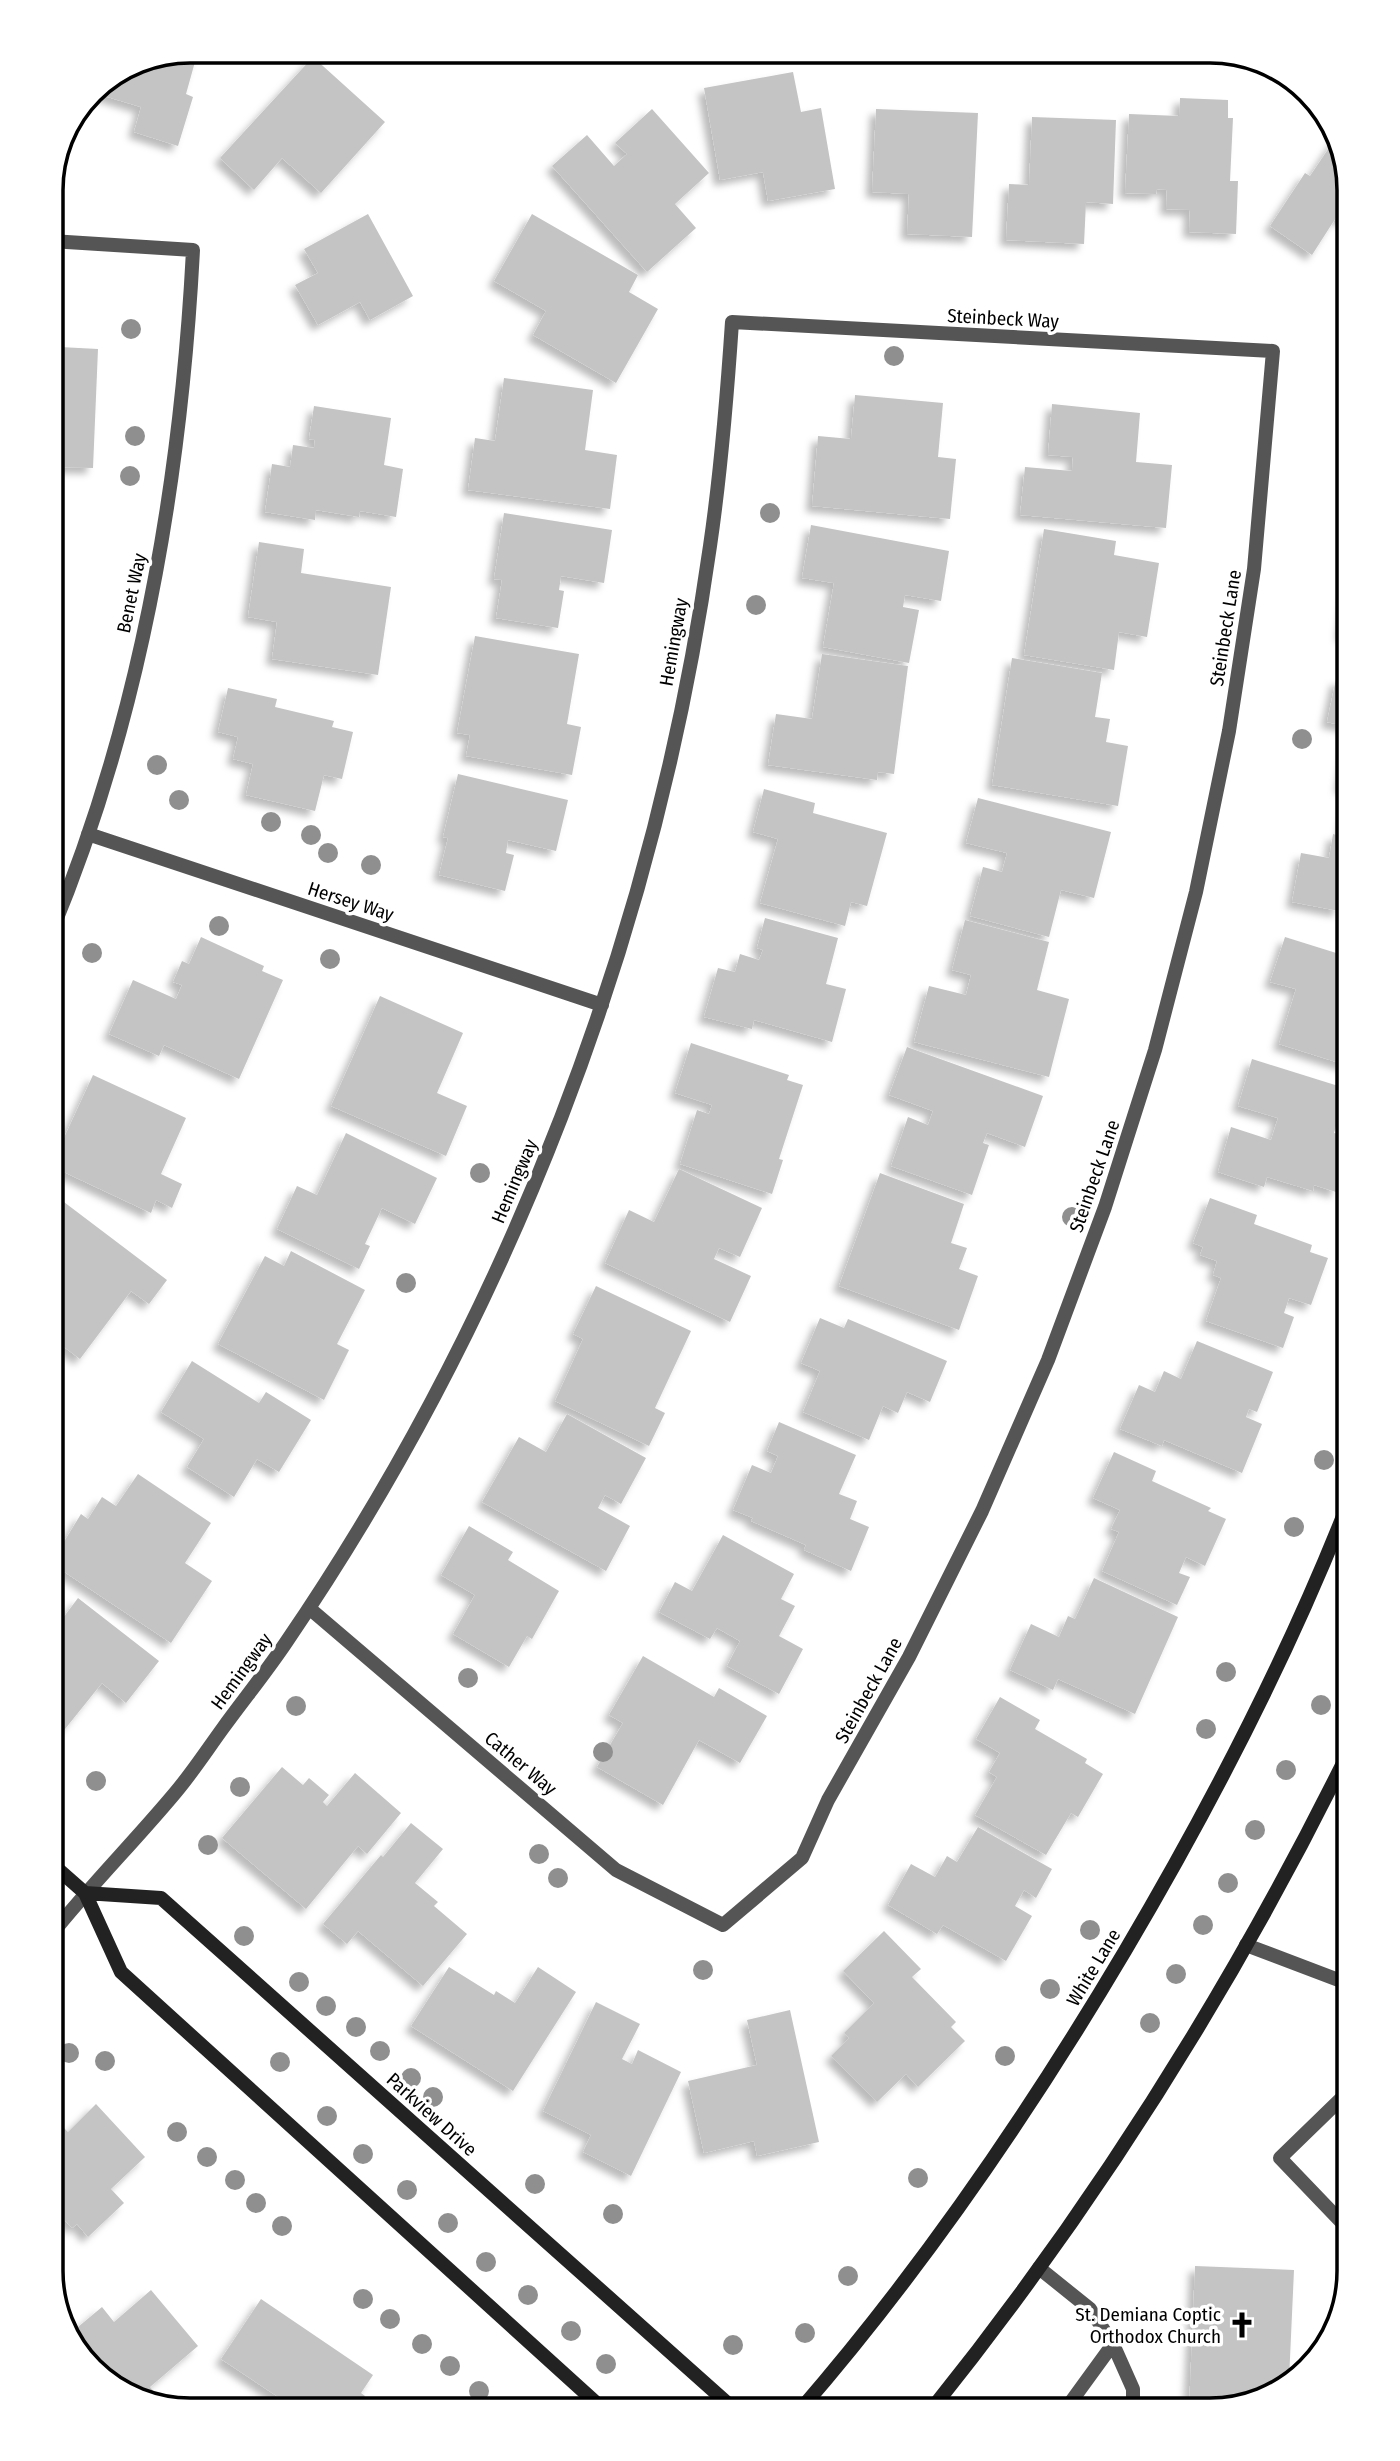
<svg xmlns="http://www.w3.org/2000/svg" width="1400" height="2461" font-family="'Fira Sans Condensed',sans-serif">
<defs>
<filter id="shadow"><feDropShadow dx="-6" dy="6" stdDeviation="3.5" flood-color="#0004"/></filter>
</defs>
<rect width="100%" height="100%" fill="#fff"/>
<!-- building -->
<path fill="#c4c4c4" filter="url(#shadow)" d="M190,51H198L186,94L193,97L178,146L134,132L141,107L91,92L137,61Z
M313,57L385,122L321,193L282,158L254,190L220,158Z
M793,72L801,112L821,108L835,189L768,201L763,172L720,180L704,88Z
M1180,98L1228,100V118H1233L1230,181H1238L1236,234L1189,232L1190,210L1166,209L1167,190L1157,189L1156,194L1125,193L1129,114L1179,116Z
M652,109L709,173L675,204L696,228L647,272L552,166L587,135L614,166L627,154L615,143Z
M876,109L978,113L972,237L907,234L909,194L872,192Z
M1032,117L1116,120L1113,204L1086,202L1084,244L1006,240L1009,184L1029,185Z
M1337,136L1349,190V224L1337,216L1312,255L1270,226L1305,173L1310,176Z
M368,214L413,296L370,320L360,302L318,325L295,285L318,273L304,249Z
M532,214L638,275L629,292L658,309L616,383L533,335L546,311L494,281Z
M51,332H61L60,347L98,349L93,468L51,467Z
M504,378L593,390L585,450L617,455L610,509L468,490L475,438L495,441Z
M855,395L943,403L938,457L956,459L950,519L812,506L818,436L851,439Z
M1052,404L1140,413L1136,462L1172,465L1166,528L1020,515L1025,467L1072,471L1073,457L1048,455Z
M314,406L391,418L384,465L403,469L396,517L360,511L359,517L316,510L315,520L265,512L272,464L290,467L293,445L314,448L315,440L309,439Z
M504,513L612,530L604,583L561,576L559,590L564,591L558,628L496,618L502,580L494,579Z
M811,525L949,551L941,601L905,595L903,607L919,610L909,663L823,647L834,583L802,578Z
M51,526H60L59,569H51Z
M1044,529L1116,541L1114,555L1159,563L1147,637L1119,632L1114,670L1024,655Z
M259,542L304,549L301,573L391,587L378,675L272,659L277,622L248,617Z
M1347,591H1349V636L1341,635Z
M475,636L579,654L567,724L581,727L572,775L466,756L470,735L457,733Z
M822,654L908,666L894,774L878,772L877,780L768,765L776,714L812,719Z
M1012,658L1102,673L1095,717L1110,719L1106,742L1128,746L1118,806L992,785Z
M1336,679L1349,682V727L1327,722Z
M228,688L277,699L275,707L334,721L332,727L353,732L342,779L324,775L315,811L246,795L253,764L233,759L238,737L218,732Z
M1348,743H1349V788L1340,787Z
M458,774L568,800L556,851L508,840L506,853L514,855L505,891L439,875L448,838L443,837Z
M764,789L815,803L813,813L887,833L867,906L851,902L845,926L760,903L778,839L753,832Z
M978,798L1111,832L1094,898L1061,890L1049,937L970,916L983,867L1002,872L1007,853L966,843Z
M1348,799L1349,899L1342,898L1339,911L1292,902L1301,853L1329,858L1333,834L1341,836Z
M765,918L838,938L826,984L846,989L832,1042L754,1020L752,1029L704,1017L718,968L735,972L740,954L759,960L763,950L757,948Z
M965,920L1049,942L1037,990L1069,999L1049,1077L914,1042L929,986L966,995L971,975L952,970Z
M201,937L264,966L262,971L283,980L239,1079L164,1045L159,1056L109,1034L133,980L176,999L182,985L173,982L182,961L189,964Z
M1285,937L1349,957V1066L1279,1044L1296,989L1270,982Z
M380,996L463,1033L437,1093L467,1106L446,1156L331,1106Z
M691,1043L789,1075L787,1080L803,1085L779,1159L783,1160L772,1194L680,1164L697,1110L709,1114L712,1105L675,1093Z
M907,1047L1043,1096L1025,1147L987,1133L983,1143L989,1145L972,1195L891,1166L908,1117L928,1125L933,1111L889,1095Z
M1252,1059L1348,1089L1334,1133L1349,1137V1150L1336,1192L1314,1185L1313,1191L1267,1177L1264,1187L1218,1172L1231,1127L1271,1140L1278,1118L1238,1106Z
M93,1075L186,1118L161,1174L182,1184L172,1208L156,1200L151,1213L51,1166Z
M346,1133L437,1178L415,1224L382,1208L365,1244L370,1246L359,1269L277,1229L297,1186L317,1195Z
M679,1169L762,1208L740,1257L719,1248L714,1259L751,1276L730,1322L605,1263L629,1210L654,1222Z
M880,1173L964,1204L951,1243L967,1248L959,1269L978,1276L959,1330L839,1286Z
M56,1196L167,1280L149,1304L131,1291L80,1359L51,1337V1269L59,1258L51,1252V1202Z
M1210,1198L1257,1215L1254,1224L1312,1245L1310,1252L1328,1258L1311,1305L1289,1298L1284,1313L1294,1317L1283,1348L1206,1321L1221,1278L1213,1275L1217,1261L1200,1255L1203,1247L1193,1243Z
M291,1251L365,1290L337,1344L349,1350L324,1400L218,1344L265,1256L284,1266Z
M596,1286L691,1331L655,1408L665,1413L649,1446L555,1401L583,1339L573,1334Z
M820,1318L844,1328L848,1319L947,1361L930,1402L907,1392L898,1413L883,1406L869,1440L803,1412L820,1371L801,1363Z
M1197,1341L1273,1372L1257,1412L1249,1409L1246,1417L1262,1424L1242,1473L1164,1440L1162,1446L1120,1429L1139,1385L1155,1392L1164,1371L1181,1379Z
M192,1361L259,1403L266,1392L311,1420L279,1472L257,1459L234,1497L187,1467L204,1439L161,1412Z
M567,1414L646,1458L621,1504L605,1495L598,1508L630,1526L606,1571L482,1502L519,1437L546,1452Z
M779,1422L856,1455L839,1494L857,1501L850,1519L869,1527L851,1571L804,1550L806,1545L751,1521L753,1518L733,1510L752,1465L771,1473L778,1456L767,1451Z
M1114,1452L1156,1471L1152,1481L1211,1508L1208,1511L1226,1519L1205,1566L1186,1557L1179,1573L1190,1577L1177,1605L1102,1571L1119,1532L1111,1529L1120,1510L1093,1498Z
M138,1474L211,1523L185,1563L212,1581L171,1643L51,1563L81,1514L88,1519L102,1497L116,1506Z
M469,1526L513,1552L508,1560L559,1591L532,1639L527,1636L509,1667L453,1634L475,1595L441,1575Z
M723,1535L794,1574L781,1599L795,1606L779,1636L803,1649L779,1694L727,1666L740,1641L717,1628L710,1639L659,1612L675,1582L692,1591Z
M1094,1578L1178,1617L1135,1714L1058,1679L1053,1690L1010,1670L1031,1624L1059,1637L1068,1616L1075,1619Z
M78,1598L159,1661L126,1703L102,1683L61,1734L51,1726V1634Z
M643,1656L714,1697L719,1688L767,1716L740,1763L699,1740L663,1805L597,1767L623,1723L609,1715Z
M1000,1697L1040,1720L1035,1729L1087,1759L1085,1763L1103,1774L1078,1817L1071,1813L1046,1855L975,1815L997,1777L989,1772L1000,1753L976,1739Z
M282,1767L303,1785L309,1778L329,1795L323,1802L327,1806L355,1773L401,1813L367,1854L358,1846L306,1909L222,1838Z
M411,1823L443,1849L415,1883L438,1902L434,1906L467,1934L423,1986L358,1931L347,1944L323,1924L381,1855L383,1857Z
M978,1827L1052,1869L1036,1898L1024,1890L1015,1906L1032,1916L1006,1961L943,1925L937,1934L888,1905L911,1864L935,1877L947,1856L957,1862Z
M884,1931L921,1969L912,1977L956,2022L951,2027L965,2041L918,2087L906,2074L877,2102L831,2056L849,2038L844,2033L874,2003L843,1971Z
M449,1967L494,1995L496,1991L515,2003L538,1967L576,1992L513,2091L411,2026Z
M596,2002L640,2024L622,2059L632,2064L638,2050L681,2072L631,2176L583,2152L591,2135L543,2111Z
M790,2010L819,2142L757,2156L754,2141L704,2153L688,2081L757,2065L747,2020Z
M96,2104L145,2157L111,2189L124,2203L88,2237L77,2224L72,2228L51,2205V2122L54,2118L68,2132Z
M1195,2266L1294,2270L1289,2380L1271,2396L1210,2410H1189Z
M151,2290L198,2346L150,2387L165,2404L112,2386L111,2385L114,2382L72,2332L102,2307L114,2322Z
M261,2299L373,2375L361,2393L365,2396L356,2410H298L221,2359Z"/>
<g fill="none" stroke-linecap="round" stroke-linejoin="round">
<!-- lane -->
<path stroke="#555" stroke-width="14" d="M1246,1945L1349,1984
M1349,2230L1280,2158L1349,2091
M1039,2268L1090,2309L1113,2344L1133,2389V2410
M1065,2410L1113,2344"/>
<!-- street -->
<path stroke="#555" stroke-width="14" d="M88,834L602,1005
M51,933C141,717 181,482 193,250L51,241
M51,1935C90,1886 135,1841 175,1793C192,1773 207,1750 223,1728C244,1699 267,1671 287,1641C509,1315 655,936 710,546C721,471 727,397 732,322L1273,351L1254,569L1229,731L1196,892L1155,1050L1105,1207L1048,1360L982,1511L909,1657L828,1800L802,1858L723,1925L616,1870L309,1608"/>
<!-- secondary -->
<path stroke="#222" stroke-width="14" d="M51,1863L85,1893L121,1972L604,2410
M85,1893L161,1898L735,2410
M800,2410C923,2268 1029,2113 1125,1951C1210,1807 1288,1657 1349,1501
M931,2410C1094,2207 1234,1985 1349,1751"/>
</g>
<!-- trees -->
<g fill="#8f8f8f">
<circle cx="131" cy="329" r="10"/>
<circle cx="894" cy="356" r="10"/>
<circle cx="135" cy="436" r="10"/>
<circle cx="130" cy="476" r="10"/>
<circle cx="770" cy="513" r="10"/>
<circle cx="756" cy="605" r="10"/>
<circle cx="1302" cy="739" r="10"/>
<circle cx="157" cy="765" r="10"/>
<circle cx="179" cy="800" r="10"/>
<circle cx="271" cy="822" r="10"/>
<circle cx="311" cy="835" r="10"/>
<circle cx="328" cy="853" r="10"/>
<circle cx="371" cy="865" r="10"/>
<circle cx="219" cy="926" r="10"/>
<circle cx="92" cy="953" r="10"/>
<circle cx="330" cy="959" r="10"/>
<circle cx="480" cy="1173" r="10"/>
<circle cx="1072" cy="1217" r="10"/>
<circle cx="406" cy="1283" r="10"/>
<circle cx="1324" cy="1460" r="10"/>
<circle cx="1294" cy="1527" r="10"/>
<circle cx="1226" cy="1672" r="10"/>
<circle cx="468" cy="1678" r="10"/>
<circle cx="1321" cy="1705" r="10"/>
<circle cx="296" cy="1706" r="10"/>
<circle cx="1206" cy="1729" r="10"/>
<circle cx="603" cy="1752" r="10"/>
<circle cx="1286" cy="1770" r="10"/>
<circle cx="96" cy="1781" r="10"/>
<circle cx="240" cy="1787" r="10"/>
<circle cx="1255" cy="1830" r="10"/>
<circle cx="208" cy="1845" r="10"/>
<circle cx="539" cy="1854" r="10"/>
<circle cx="558" cy="1878" r="10"/>
<circle cx="1228" cy="1883" r="10"/>
<circle cx="1203" cy="1925" r="10"/>
<circle cx="1090" cy="1930" r="10"/>
<circle cx="244" cy="1936" r="10"/>
<circle cx="703" cy="1970" r="10"/>
<circle cx="1176" cy="1974" r="10"/>
<circle cx="299" cy="1982" r="10"/>
<circle cx="1050" cy="1989" r="10"/>
<circle cx="326" cy="2006" r="10"/>
<circle cx="1150" cy="2023" r="10"/>
<circle cx="356" cy="2027" r="10"/>
<circle cx="380" cy="2051" r="10"/>
<circle cx="69" cy="2053" r="10"/>
<circle cx="1005" cy="2056" r="10"/>
<circle cx="105" cy="2061" r="10"/>
<circle cx="280" cy="2062" r="10"/>
<circle cx="411" cy="2078" r="10"/>
<circle cx="433" cy="2097" r="10"/>
<circle cx="327" cy="2116" r="10"/>
<circle cx="177" cy="2132" r="10"/>
<circle cx="363" cy="2154" r="10"/>
<circle cx="207" cy="2157" r="10"/>
<circle cx="918" cy="2178" r="10"/>
<circle cx="235" cy="2180" r="10"/>
<circle cx="535" cy="2184" r="10"/>
<circle cx="407" cy="2190" r="10"/>
<circle cx="256" cy="2203" r="10"/>
<circle cx="613" cy="2214" r="10"/>
<circle cx="448" cy="2223" r="10"/>
<circle cx="282" cy="2226" r="10"/>
<circle cx="486" cy="2262" r="10"/>
<circle cx="848" cy="2276" r="10"/>
<circle cx="528" cy="2295" r="10"/>
<circle cx="363" cy="2299" r="10"/>
<circle cx="390" cy="2319" r="10"/>
<circle cx="571" cy="2331" r="10"/>
<circle cx="805" cy="2333" r="10"/>
<circle cx="422" cy="2344" r="10"/>
<circle cx="733" cy="2345" r="10"/>
<circle cx="606" cy="2364" r="10"/>
<circle cx="450" cy="2366" r="10"/>
<circle cx="479" cy="2391" r="10"/>
</g>
<!-- icons -->
<defs>
<g id="church-bare" transform="scale(2.1)"><path d="M-1.2-6h2.4v3.5h3.3v2.4h-3.3V6h-2.4V-.1h-3.3v-2.4h3.3Z" fill="#000" stroke="#fff" stroke-width="2.5" paint-order="stroke"/></g>
</defs>
<g fill-rule="evenodd">
<use href="#church-bare" x="1242" y="2325"/>
</g>
<g text-anchor="middle" stroke-width="7" stroke-linejoin="round" paint-order="stroke">
<!-- street labels -->
<g font-size="19" fill="#000" stroke="#fff">
<text transform="translate(1003 318) rotate(3)" y="7">Steinbeck Way</text>
<text transform="translate(131 593) rotate(-78)" y="7">Benet Way</text>
<text transform="translate(1225 628) rotate(-81)" y="7">Steinbeck Lane</text>
<text transform="translate(673 642) rotate(-80)" y="7">Hemingway</text>
<text transform="translate(351 901) rotate(18)" y="7">Hersey Way</text>
<text transform="translate(1094 1176) rotate(-71)" y="7">Steinbeck Lane</text>
<text transform="translate(514 1181) rotate(-67)" y="7">Hemingway</text>
<text transform="translate(241 1671) rotate(-54)" y="7">Hemingway</text>
<text transform="translate(868 1690) rotate(-61)" y="7">Steinbeck Lane</text>
<text transform="translate(521 1763) rotate(40)" y="7">Cather Way</text>
<text transform="translate(1093 1967) rotate(-59)" y="7">White Lane</text>
<text transform="translate(432 2114) rotate(42)" y="7">Parkview Drive</text>
</g>
<!-- poi labels -->
<g font-size="19" fill="#000" stroke="#fff" text-anchor="end">
<text x="1221" y="2321">St. Demiana Coptic<tspan x="1221" dy="22">Orthodox Church</tspan></text>
</g>
</g>
<!-- crop -->
<path d="M0 0H1400V2461H0ZM190 63H1210A127 127 0 0 1 1337 190V2271A127 127 0 0 1 1210 2398H190A127 127 0 0 1 63 2271V190A127 127 0 0 1 190 63Z" fill="#fff" fill-rule="evenodd"/>
<path fill="none" stroke="#000" stroke-width="3.5" d="M190 63H1210A127 127 0 0 1 1337 190V2271A127 127 0 0 1 1210 2398H190A127 127 0 0 1 63 2271V190A127 127 0 0 1 190 63Z"/>
</svg>
